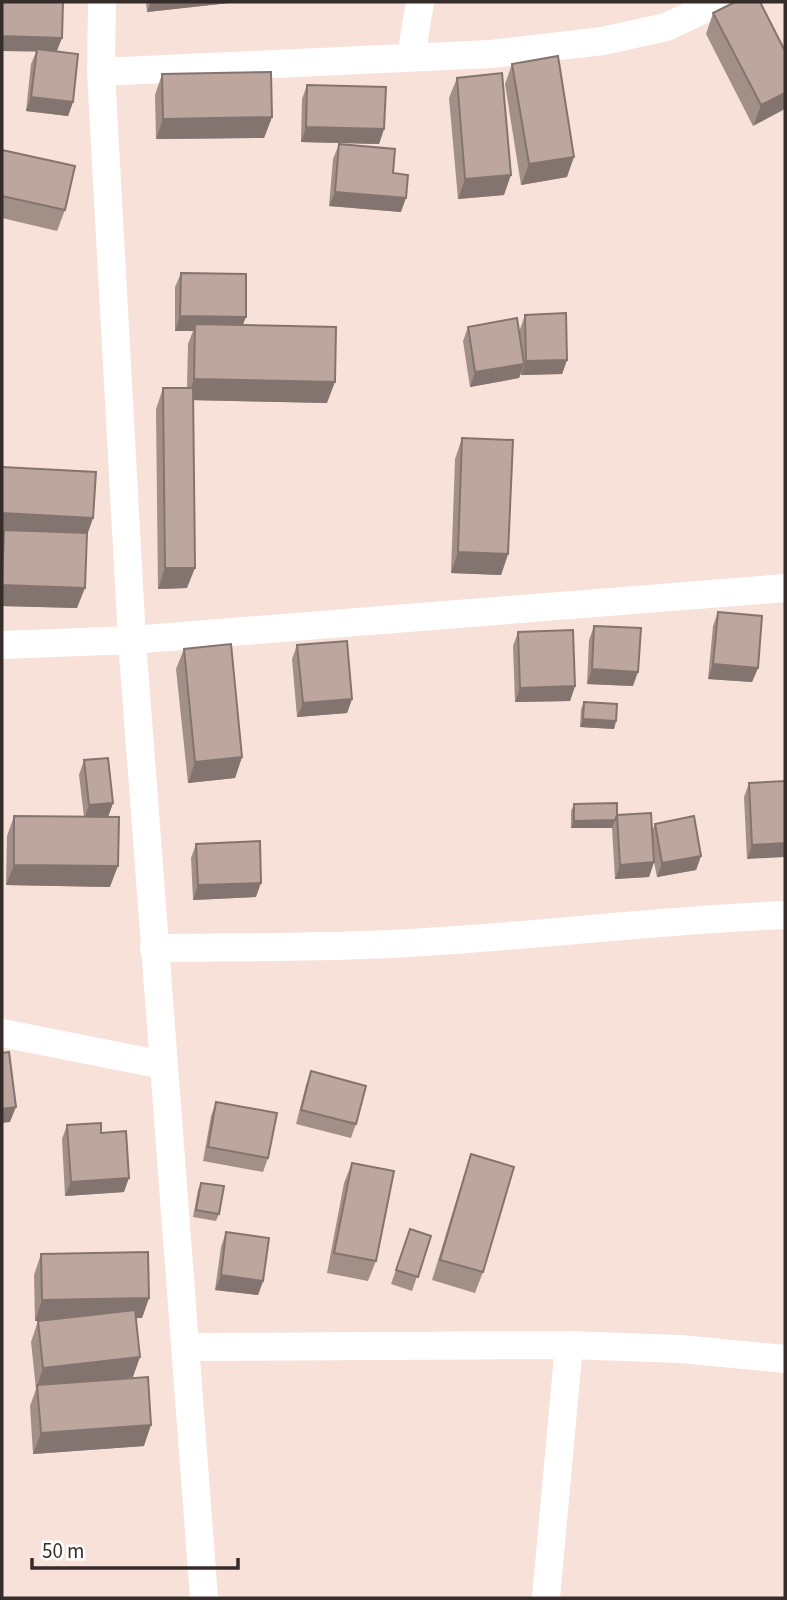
<svg xmlns="http://www.w3.org/2000/svg" width="787" height="1600" font-family="'Source Sans 3',sans-serif">
<rect width="100%" height="100%" fill="#f8e1d8"/>
<g fill="none" stroke-linecap="round" stroke-linejoin="round">
<!-- minor -->
<path stroke="#fff" stroke-width="28" d="M102,2L101,72L132,640L204,1598
M411,57L420,2
M101,72L491,54L603,41L666,27L711,6L718,2
M2,645L132,640L785,588
M154,948C239,947 324,948 409,943C535,936 660,920 785,915
M2,1033L163,1065
M185,1347L569,1345L680,1349L785,1359
M546,1598L569,1345"/>
</g>
<!-- wall -->
<path fill="#a28f88" d="M146,2H238L147,12Z
M713,13L785,51L753,126L706,34Z
M62,38L57,51L73,102L68,116L26,111L31,64L36,52Z
M512,64L567,177L521,185L505,84Z
M162,74L272,117L264,138L156,139L155,95Z
M457,78L504,195L458,199L449,98Z
M307,85L384,129L379,144L301,142L302,99Z
M339,144L401,212L329,206L333,159Z
M2,150L65,210L57,231L2,218Z
M181,273L243,325L327,403L193,400L187,588L158,589L156,409L163,388H187L188,344L193,331H175V287Z
M525,315L567,360L562,374L521,375V373L519,378L470,387L463,341L468,327L520,338V329Z
M462,438L508,554L501,575L451,573L455,459Z
M2,467L93,518L86,537L77,608L2,606V538L3,534Z
M718,612L758,668L752,682L708,679L713,626Z
M594,626L633,686L587,684L589,640Z
M518,632L575,686L570,701L515,702L513,646Z
M297,645L352,699L347,713L297,717L292,659Z
M184,649L242,757L235,778L188,783L176,669Z
M584,702L616,721L614,729L580,727L581,709Z
M84,760L113,803L108,817L110,887L6,885L7,836L14,816L84,817L79,775Z
M785,781L747,859L744,797L749,783Z
M574,804L617,815L652,831L655,824L701,856L696,870L657,877L654,862L649,877L615,879L612,828H571V811Z
M196,844L256,897L193,900L191,858Z
M311,1071L356,1124L351,1138L296,1124L306,1085Z
M216,1102L268,1158L263,1172L203,1161L211,1116Z
M67,1125L101,1133L124,1192L65,1196L62,1139Z
M471,1154L483,1272L475,1293L432,1280L464,1175Z
M352,1163L376,1261L368,1281L327,1273L344,1183Z
M201,1183L219,1214L216,1221L193,1217L198,1190Z
M410,1229L431,1236L412,1291L391,1284Z
M226,1232L263,1281L258,1295L215,1290L221,1247Z
M41,1254L149,1298L142,1318H136L133,1377L114,1380L144,1446L33,1454L30,1406L36,1389L31,1342L38,1321H45H35L34,1275Z"/>
<!-- shaded-wall -->
<path fill="#84746f" d="M151,2H238L147,12Z
M2,36L62,38L56,52L2,51Z
M785,93V109L753,126L761,105Z
M31,97L73,102L68,116L26,111Z
M272,117L264,138L156,139L163,119Z
M306,127L384,129L379,144L301,142Z
M574,157L567,177L521,185L529,164Z
M511,175L504,195L458,199L465,179Z
M335,192L406,198L401,212L329,206Z
M180,316L246,317L240,332L195,324L193,331H175Z
M567,360L562,374L521,375L526,361Z
M524,364L519,378L470,387L475,372Z
M194,379L335,382L327,403L187,400Z
M2,513L93,518L86,538L4,530L3,534H2Z
M458,552L508,554L501,575L451,573Z
M165,568H195L187,588L158,589Z
M2,585L85,588L77,608L2,606Z
M713,664L758,668L752,682L708,679Z
M592,669L638,672L633,686L587,684Z
M575,686L570,701L515,702L520,688Z
M352,699L347,713L297,717L303,703Z
M583,719L616,721L614,729L580,727Z
M242,757L235,778L188,783L195,762Z
M113,803L108,817L84,820L89,805Z
M615,820L612,828H571L574,821Z
M785,843V857L747,859L752,845Z
M701,856L696,870L657,877L662,863Z
M654,862L649,877L615,879L620,865Z
M14,865L118,866L110,887L6,885Z
M261,883L256,897L193,900L198,885Z
M16,1107L10,1122L2,1123V1109Z
M129,1178L124,1192L65,1196L71,1182Z
M221,1275L263,1281L258,1295L215,1290Z
M149,1298L142,1318L35,1321L42,1300Z
M140,1357L133,1377L38,1389L37,1385L36,1389L43,1368Z
M151,1425L144,1446L33,1454L41,1433Z"/>
<!-- building -->
<path fill="#bca69e" stroke="#84746f" stroke-width="2" d="M2,2H63L62,38L2,36Z
M735,2H760L785,51V93L761,105L713,13Z
M37,49L78,54L73,102L31,97Z
M558,56L574,157L529,164L512,64Z
M271,72L272,117L163,119L162,74Z
M502,73L511,175L465,179L457,78Z
M307,85L386,87L384,129L306,127Z
M339,144L395,149L393,173L408,175L406,198L335,192Z
M2,150L75,166L65,210L2,196Z
M181,273L246,274V317L180,316Z
M566,313L567,360L526,361L525,315Z
M517,318L524,364L475,372L468,327Z
M195,324L336,327L335,382L194,379Z
M163,388H193L195,568H165Z
M462,438L513,440L508,554L458,552Z
M2,467L96,472L93,518L2,513Z
M4,530L87,533L85,588L2,585Z
M718,612L762,616L758,668L713,664Z
M594,626L641,628L638,672L592,669Z
M573,630L575,686L520,688L518,632Z
M347,641L352,699L303,703L297,645Z
M231,644L242,757L195,762L184,649Z
M584,702L617,704L616,721L583,719Z
M108,758L113,803L89,805L84,760Z
M785,781V843L752,845L749,783Z
M617,803V819V815L615,820L574,821V804Z
M651,813L654,862L620,865L617,815Z
M14,816L119,817L118,866L14,865Z
M694,816L701,856L662,863L655,824Z
M260,841L261,883L198,885L196,844Z
M9,1052L16,1107L2,1109V1053Z
M311,1071L366,1086L356,1124L301,1110Z
M216,1102L277,1113L268,1158L208,1147Z
M101,1123V1133L126,1131L129,1178L71,1182L67,1125Z
M471,1154L514,1167L483,1272L440,1260Z
M352,1163L394,1171L376,1261L334,1253Z
M201,1183L224,1186L219,1214L196,1210Z
M410,1229L431,1236L418,1277L396,1270Z
M226,1232L269,1238L263,1281L221,1275Z
M148,1252L149,1298L42,1300L41,1254Z
M135,1310L140,1357L43,1368L38,1321Z
M148,1377L151,1425L41,1433L37,1385Z"/>
<!-- border -->
<rect width="787" height="1600" fill="none" stroke="#362d2a" stroke-width="7"/>
<!-- scale -->
<path d="M32 1558v10h206v-10" fill="none" stroke="#362d2a" stroke-width="3.5"/>
<text x="42" y="1558" font-size="21" fill="#362d2a" stroke="#ffffff" stroke-width="5" paint-order="stroke">50 m</text>
</svg>
